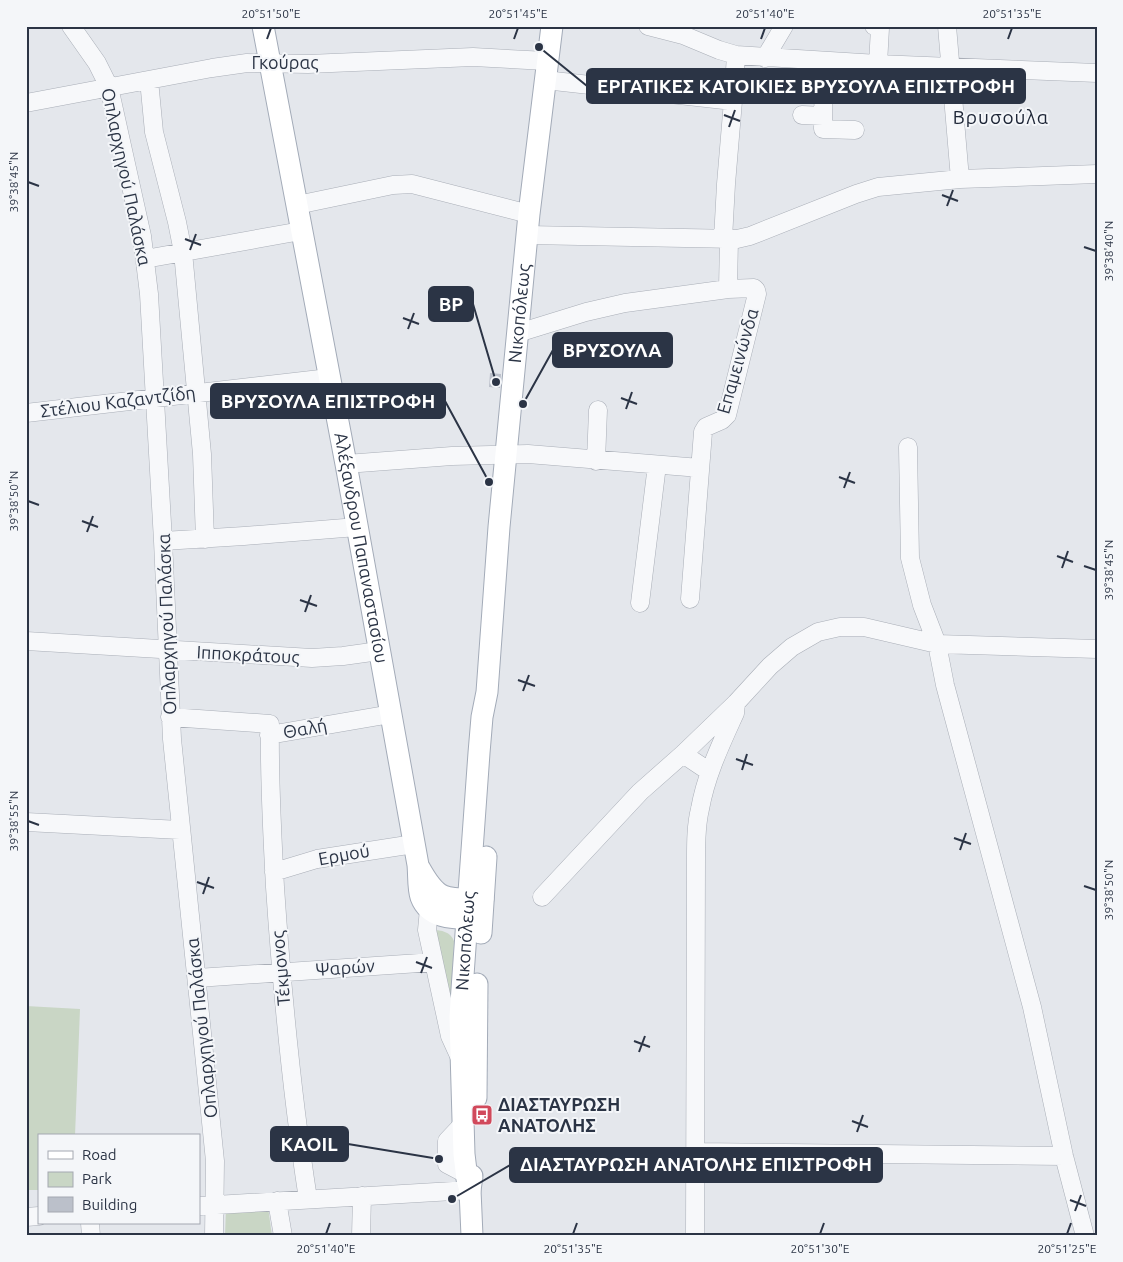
<svg xmlns="http://www.w3.org/2000/svg" width="1123" height="1262" font-family="Ubuntu,sans-serif">
<rect width="100%" height="100%" fill="#e4e7ec"/>
<!-- green -->
<path fill="#c9d6c5" d="M433,930C441,930 451,932 454,941L450,1021Z
M26,1006L80,1009L75,1136H39V1190H26Z
M268,1207L272,1236H225L226,1208Z"/>
<!-- building -->
<path fill="#bbc0ca" d="M490,373L501,374L500,388L489,387Z"/>
<g fill="none" stroke-linecap="round" stroke-linejoin="round">
<!-- minor casing -->
<g stroke="#a9aeb7" stroke-width="19">
<path id="minor" d="M71,26L97,63L109,87L142,236L149,294L163,541L172,739L215,1161L214,1236
M648,26L683,35L719,50L736,55L878,64L1097,73
M874,26L880,28L878,64
M947,26L960,179
M765,58L784,26
M824,61L823,129L855,130
M149,80L154,132L177,222L183,252L202,454L205,539
M545,80L733,101L736,55
M26,103L212,68L247,63L308,64L473,57L547,61
M802,115L823,116
M297,205L393,185L412,184L529,214
M527,235L737,239L750,236L856,194L878,187L960,179L1097,174
M723,239L726,184L733,101
M145,259L301,231
M518,333L586,312L625,303L728,289
M26,413L329,378
M908,447L910,558L922,605L937,644L945,685L1032,1007L1064,1156L1085,1236
M596,461L598,410
M346,464L452,456L528,454L700,468
M163,541L244,536L357,527
M690,599L703,432L706,427L722,420L727,415L757,294L756,290L754,288L728,289L729,239
M640,603L657,465
M26,641L312,658L343,656L379,651
M170,717L270,724C269,778 272,832 275,887C282,991 292,1096 308,1199
M269,735L391,714
M683,754L710,772
M26,822L180,830
M274,872L317,859L414,844
M542,897L640,792L683,754L736,703L770,666L792,647L818,632L840,627H864L937,644L1097,649
M429,909L427,930L450,1036L460,1058
M197,978L434,962
M463,1124L447,1141V1164L466,1174
M696,1152L1064,1156
M277,1201L283,1236
M199,1206L470,1190
M26,1217L39,1216
M90,1223L91,1236
M361,1236L362,1196
M695,1236L696,859C696,842 696,825 700,809C706,775 721,744 735,713L736,703"/>
</g>
<!-- major casing -->
<g stroke="#a3abb8" stroke-width="23">
<g id="major">
<path id="s1" d="M263,26L346,464L418,865C419,875 418,888 421,897C430,921 459,918 480,919"/>
<path d="M420,869C439,903 447,899 483,899"/>
<path d="M481,933L486,857"/>
<path d="M476,1098L477,984"/>
<path d="M472,1176L470,1190L472,1236"/>
<path id="s2" d="M470,1190L467,1179L464,1154L460,1017L479,753L482,717L487,692L499,527L529,214L552,26"/>
</g>
</g>
<!-- minor -->
<use href="#minor" stroke="#f7f8fa" stroke-width="18"/>
<!-- major -->
<use href="#major" stroke="#fff" stroke-width="21"/>
</g>
<!-- ticks -->
<path fill="none" stroke="#2b3445" stroke-width="2" d="M267,39L271,28M514,39L518,28M761,39L765,28M1008,39L1012,28M724,115L740,121M729,127L735,110M28,182L39,186M942,195L958,201M947,206L953,190M185,239L201,245M1084,247L1096,251M190,250L196,234M403,318L419,324M408,329L414,313M621,398L637,404M626,409L632,392M839,477L855,483M844,488L850,472M28,501L39,505M82,521L98,527M87,532L93,516M1057,556L1073,562M1084,566L1096,570M1062,568L1068,551M300,600L317,606M305,612L311,595M518,680L535,686M523,691L529,675M736,759L753,765M742,770L747,754M28,821L39,825M954,838L971,844M960,850L966,833M197,882L214,888M1084,886L1096,890M203,894L209,877M416,962L432,968M421,973L427,957M634,1041L650,1047M639,1052L645,1036M852,1121L868,1127M857,1132L863,1115M1070,1200L1086,1206M1075,1211L1081,1195M326,1234L330,1223M573,1234L577,1223M820,1234L824,1223M1067,1234L1071,1223"/>
<!-- icons -->
<defs>
<g id="bus-square" transform="scale(1.125)"><rect x="-9" y="-9" width="18" height="18" rx="4" fill="#d1495b" stroke="#f4f6f9"/><path d="M-5-6H5V4H4V6H2V4H-2V6H-4V4H-5ZM-3.5-4V0h7V-4ZM-3.5 1.2v1.5H-2V1.2ZM2 1.2v1.5H3.5V1.2Z" fill="#fff"/></g>
</defs>
<g fill-rule="evenodd">
<use href="#bus-square" x="482" y="1115"/>
</g>
<g text-anchor="middle" stroke-width="4" stroke-linejoin="round" paint-order="stroke">
<!-- street labels -->
<g font-size="18" fill="#2b3445" stroke="#f4f6f9">
<text x="285" y="69">Γκούρας</text>
<text transform="translate(126 177) rotate(78)" y="6">Οπλαρχηγού Παλάσκα</text>
<text dy="6" stroke="none"><textPath href="#s2" startOffset="880">Νικοπόλεως</textPath></text>
<text transform="translate(738 361) rotate(-74)" y="6">Επαμεινώνδα</text>
<text transform="translate(118 402) rotate(-7)" y="6">Στέλιου Καζαντζίδη</text>
<text dy="6" stroke="none"><textPath href="#s1" startOffset="531">Αλέξανδρου Παπαναστασίου</textPath></text>
<text transform="translate(167 624) rotate(-92)" y="6">Οπλαρχηγού Παλάσκα</text>
<text transform="translate(248 655) rotate(3)" y="6">Ιπποκράτους</text>
<text transform="translate(305 729) rotate(-10)" y="6">Θαλή</text>
<text transform="translate(344 855) rotate(-10)" y="6">Ερμού</text>
<text dy="6" stroke="none"><textPath href="#s2" startOffset="250">Νικοπόλεως</textPath></text>
<text transform="translate(281 968) rotate(-95)" y="6">Τέκμονος</text>
<text transform="translate(345 968) rotate(-4)" y="6">Ψαρών</text>
<text transform="translate(202 1028) rotate(-96)" y="6">Οπλαρχηγού Παλάσκα</text>
</g>
<!-- poi labels -->
<g font-size="18" font-weight="bold" fill="#2b3445" stroke="#f4f6f9" text-anchor="start">
<text x="498" y="1111">ΔΙΑΣΤΑΥΡΩΣΗ<tspan x="498" dy="21">ΑΝΑΤΟΛΗΣ</tspan></text>
</g>
<!-- neighbourhood labels -->
<g font-size="19" letter-spacing="1" fill="#1d2536" stroke="#f4f6f9">
<text x="1001" y="124">Βρυσούλα</text>
</g>
</g>
<!-- callouts -->
<path fill="none" stroke="#2b3445" stroke-width="2" d="M539 47L587 86M496 382L473 304M523 404L553 350M489 482L445 401M439 1159L348 1144M452 1199L510 1165"/>
<g fill="#2b3445" stroke="#f4f6f9" stroke-width="2">
<circle cx="539" cy="47" r="5"/>
<circle cx="496" cy="382" r="5"/>
<circle cx="523" cy="404" r="5"/>
<circle cx="489" cy="482" r="5"/>
<circle cx="439" cy="1159" r="5"/>
<circle cx="452" cy="1199" r="5"/>
</g>
<g fill="#2b3445" stroke="#2b3445" stroke-width="2">
<rect x="587" y="69" width="438" height="34" rx="5"/>
<rect x="429" y="287" width="44" height="34" rx="5"/>
<rect x="553" y="333" width="119" height="34" rx="5"/>
<rect x="211" y="384" width="234" height="34" rx="5"/>
<rect x="271" y="1127" width="77" height="34" rx="5"/>
<rect x="510" y="1148" width="372" height="34" rx="5"/>
</g>
<g font-size="19" text-anchor="middle" font-weight="bold" fill="#fff">
<text x="806" y="93">ΕΡΓΑΤΙΚΕΣ ΚΑΤΟΙΚΙΕΣ ΒΡΥΣΟΥΛΑ ΕΠΙΣΤΡΟΦΗ</text>
<text x="451" y="311">BP</text>
<text x="612" y="357">ΒΡΥΣΟΥΛΑ</text>
<text x="328" y="408">ΒΡΥΣΟΥΛΑ ΕΠΙΣΤΡΟΦΗ</text>
<text x="309" y="1151">KAOIL</text>
<text x="696" y="1171">ΔΙΑΣΤΑΥΡΩΣΗ ΑΝΑΤΟΛΗΣ ΕΠΙΣΤΡΟΦΗ</text>
</g>
<!-- border -->
<rect width="1123" height="1262" fill="none" stroke="#f4f6f9" stroke-width="55"/>
<!-- legend -->
<rect x="38" y="1134" width="162" height="90" fill="#f4f6f9" stroke="#a4a8b1"/>
<rect x="48" y="1151" width="25" height="8" fill="#ffffff" stroke="#a4a8b1"/>
<text x="82" y="1160" font-size="15" fill="#2b3445">Road</text>
<rect x="48" y="1172" width="25" height="15" fill="#c9d6c5" stroke="#a4a8b1"/>
<text x="82" y="1184" font-size="15" fill="#2b3445">Park</text>
<rect x="48" y="1197" width="25" height="15" fill="#bbc0ca" stroke="#a4a8b1"/>
<text x="82" y="1210" font-size="15" fill="#2b3445">Building</text>
<rect x="28" y="28" width="1068" height="1206" fill="none" stroke="#2b3445" stroke-width="2"/>
<g font-size="12" text-anchor="middle" fill="#2b3445">
<text x="271" y="18">20°51'50"E</text>
<text x="518" y="18">20°51'45"E</text>
<text x="765" y="18">20°51'40"E</text>
<text x="1012" y="18">20°51'35"E</text>
<text transform="translate(14 182) rotate(-90)" y="4">39°38'45"N</text>
<text transform="translate(1109 251) rotate(-90)" y="4">39°38'40"N</text>
<text transform="translate(14 501) rotate(-90)" y="4">39°38'50"N</text>
<text transform="translate(1109 570) rotate(-90)" y="4">39°38'45"N</text>
<text transform="translate(14 821) rotate(-90)" y="4">39°38'55"N</text>
<text transform="translate(1109 890) rotate(-90)" y="4">39°38'50"N</text>
<text x="326" y="1253">20°51'40"E</text>
<text x="573" y="1253">20°51'35"E</text>
<text x="820" y="1253">20°51'30"E</text>
<text x="1067" y="1253">20°51'25"E</text>
</g>
</svg>
